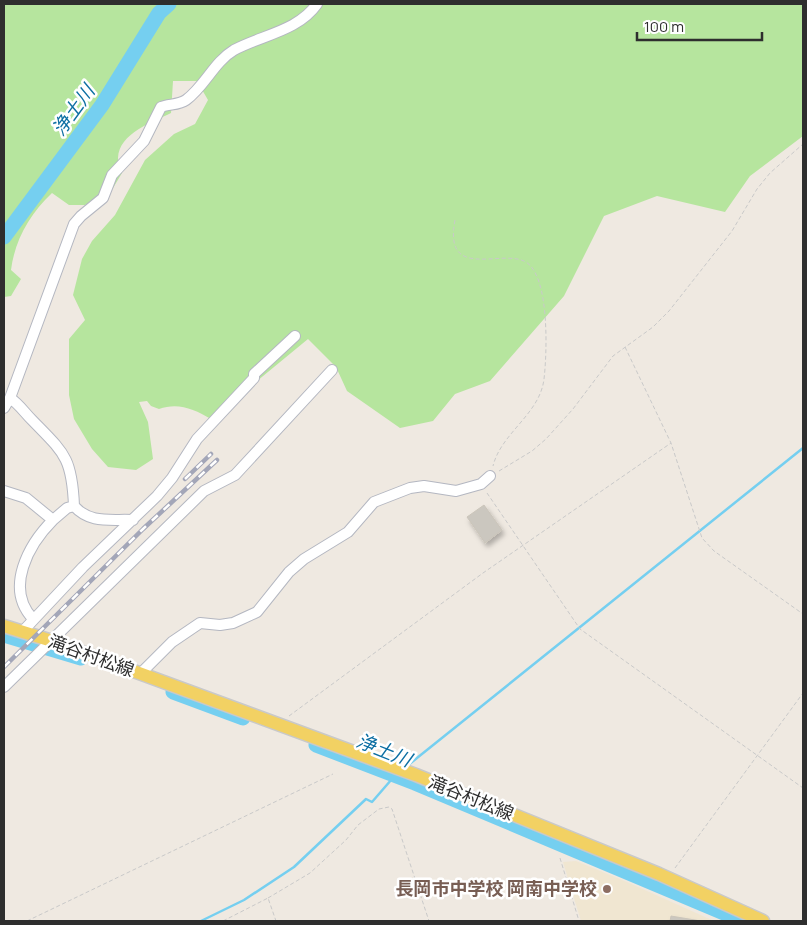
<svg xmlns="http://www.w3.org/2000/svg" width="807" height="925" font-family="Manrope,'Noto Sans JP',sans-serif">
<defs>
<filter id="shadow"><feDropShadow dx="2.5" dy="4" stdDeviation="2.5" flood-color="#0004"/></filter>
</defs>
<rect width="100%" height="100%" fill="#efe9e1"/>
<!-- education -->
<path fill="#f0e6d1" d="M576,861L627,882L714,921H581L563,862Z"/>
<!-- green -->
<path fill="#b6e59e" d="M4,4H803V136L750,176L725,212L657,196L604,216L564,296L490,381L455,394L433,421L400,428L347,391L336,367L308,339L211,419C194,409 178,402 159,409L151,406L147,401L139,402L148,422L153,459L136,470L108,467L92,449L74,419L69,395V339L85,320L73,295L82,259L92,241L115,215L145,160L174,134L195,124L208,100L197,81H173L171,113C153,122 119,133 118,158C118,162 121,169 122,173L113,188L85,205H69L52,193C30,214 15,239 11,270L21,279L11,296L4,297Z"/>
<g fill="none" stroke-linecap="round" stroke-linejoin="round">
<!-- stream -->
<path stroke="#75cff0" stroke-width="2.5" d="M407,766L803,448
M201,921L244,900L294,867L366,799L372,802L398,772"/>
<!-- river -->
<path stroke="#75cff0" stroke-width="15" d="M4,237L102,105L159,13L169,4
M4,635L81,658
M173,692L243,718
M316,745L415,783L743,921"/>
</g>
<!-- building -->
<path fill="#cbc7bf" stroke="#cbc5ba" filter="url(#shadow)" d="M484,505L502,530L485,543L467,517Z
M671,916L701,921H670Z"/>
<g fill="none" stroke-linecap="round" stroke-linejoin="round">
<!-- minor casing -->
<g stroke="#b4b7c1" stroke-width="12">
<path id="minor" d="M10,398C19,404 24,412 32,420C64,453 72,457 74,506C90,524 110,519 133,520
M4,408L10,398L74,224L81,216L103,198L112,175L144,141L161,107C169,104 179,105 186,100C205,86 214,62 234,50C262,35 298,31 317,4
M4,491L26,498L53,520L67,508L74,506
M33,619C4,588 29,544 53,520
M23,631L83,567L157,496L172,478L197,439L254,378V374L295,336
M140,674L172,642L200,623L220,625L233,623L257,612L289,572L304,559L348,532L374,502L410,488L424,486L456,491L481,484L490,476
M4,687L204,491L235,475L332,370"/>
</g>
<!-- major casing -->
<g stroke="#c9c9c9" stroke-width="15">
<path id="major" d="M4,626L52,641L416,775L659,874L763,921"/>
</g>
<!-- path -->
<path stroke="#c9c9c9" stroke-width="1" stroke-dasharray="4 2.5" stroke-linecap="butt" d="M455,220C443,282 502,248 526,262C550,277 547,354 544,379C540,414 501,433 493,466
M625,347L671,443L702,538L714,551L803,614
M499,471L532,451L546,439L573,409L613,356L653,327L669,311L732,231L757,189L770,173L803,144
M487,493L580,629L803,788
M289,716L483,573L671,443
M560,858L579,921
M675,868L803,693
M268,898L310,873L346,840L358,825L379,809L389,807L392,809L429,921
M27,921L333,774
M223,921L268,898L276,921"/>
<!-- minor -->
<use href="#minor" stroke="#fff" stroke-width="10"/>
<!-- major -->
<use href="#major" stroke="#f2d163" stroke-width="12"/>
<!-- rail casing -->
<g stroke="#a3a6b8" stroke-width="4.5">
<path id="rail" d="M185,479L211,454
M4,667L143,529L217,460"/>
</g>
<!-- rail -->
<use href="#rail" stroke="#fff" stroke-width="2.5" stroke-dasharray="8" stroke-linecap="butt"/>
</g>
<!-- markers -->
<circle fill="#8d6e63" stroke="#fff" stroke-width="2" cx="607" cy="889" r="5"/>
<g text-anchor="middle" stroke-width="5" stroke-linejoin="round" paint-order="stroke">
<!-- street labels -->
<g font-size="18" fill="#2e2e2e" stroke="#fff">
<text transform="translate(91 656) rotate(20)" y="6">滝谷村松線</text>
<text transform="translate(471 798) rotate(22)" y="6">滝谷村松線</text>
</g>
<!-- education labels -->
<g font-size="18" font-weight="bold" fill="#785e54" stroke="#fff" text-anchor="end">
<text x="597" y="895">長岡市中学校 岡南中学校</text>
</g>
<!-- water labels -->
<g font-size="19" font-style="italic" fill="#0d6fa3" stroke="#fff">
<text transform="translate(73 110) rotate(-54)" y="7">浄土川</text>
<text transform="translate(384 750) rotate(22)" y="7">浄土川</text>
</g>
</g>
<!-- border -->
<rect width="807" height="925" fill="none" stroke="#2e2e2e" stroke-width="10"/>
<!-- scale -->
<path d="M637 32v8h125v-8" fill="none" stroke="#2e2e2e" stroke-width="2.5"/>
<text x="644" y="32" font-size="15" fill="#2e2e2e" stroke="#ffffff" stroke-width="4" paint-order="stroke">100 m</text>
</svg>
